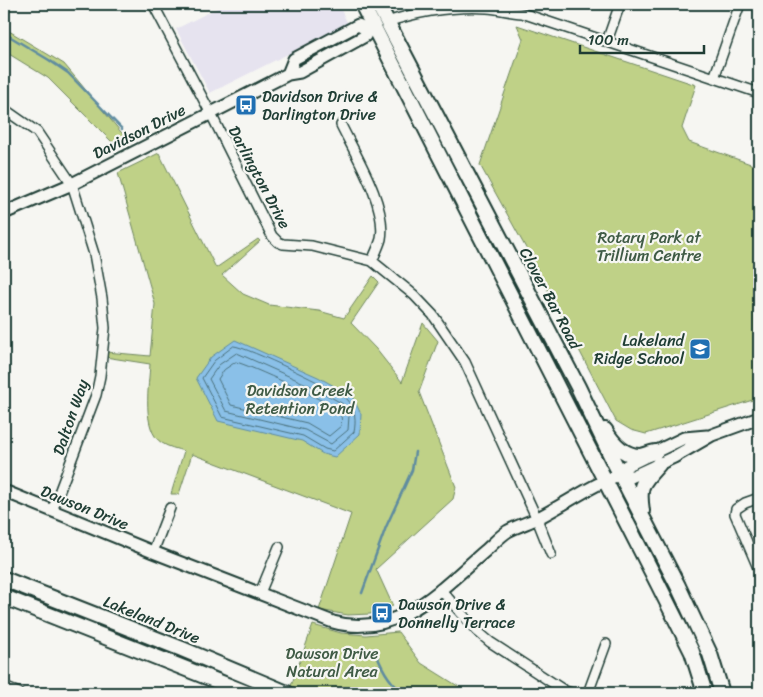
<svg xmlns="http://www.w3.org/2000/svg" width="763" height="697" font-family="Sriracha,sans-serif">
<rect width="100%" height="100%" fill="#f6f6f2"/>
<filter id="ink" filterUnits="userSpaceOnUse"><feTurbulence type="fractalNoise" baseFrequency=".02" numOctaves="2"/><feDisplacementMap in="SourceGraphic" scale="10" xChannelSelector="R" yChannelSelector="G"/><feConvolveMatrix kernelMatrix="1 2 1 2 8 2 1 2 1" color-interpolation-filters="sRGB"/></filter>
<g filter="url(#ink)">
<!-- built -->
<path fill="#e6e3ef" d="M225,4H338L348,24L210,93L176,29Z"/>
<!-- green -->
<path fill="#bfd187" stroke="#6f875e" d="M517,25L696,85L682,128L689,142L759,167V398L646,434L631,430L616,421L527,250L480,165L523,39Z
M4,28L64,64L126,138L115,145L48,78L4,51Z
M159,153L216,268L258,239L260,241L222,275L243,294L269,305L319,311L344,318L373,276L379,282L351,323L376,349L402,382L423,323L438,341L419,392L456,487L453,499L376,569L393,606L370,614L348,615L319,610L351,514L192,454L179,494H171L184,451C177,449 168,447 162,443C141,430 149,385 150,364L105,357L106,352L150,356L155,304L118,173Z
M313,625L341,633L366,635L398,632L421,663L469,693H307L291,686Z"/>
<!-- water -->
<path fill="#8ac0e8" stroke="#5f8ca0" d="M235,340L318,377L352,396L361,414L360,434L335,457L323,454L302,441L218,421L196,378L211,357Z"/>
<g fill="none" stroke-linecap="round" stroke-linejoin="round">
<!-- shore -->
<path stroke="#4a717c" stroke-width="1" d="M234,346C247,347 337,390 347,399C356,408 356,422 354,432L333,451L325,449L303,436L222,417L202,378L214,361Z
M237,353L313,387L343,404L349,416L348,430L331,444L305,430L226,411L209,379L219,365Z
M236,362C247,364 332,403 338,411C342,416 342,420 341,426L329,436L307,423L231,405L218,379L224,370Z"/>
<!-- stream -->
<path stroke="#5f8ca0" stroke-width="2.5" d="M4,33L49,60L68,73L122,129
M362,593L386,527L412,470L415,452
M376,653C382,669 390,685 405,693"/>
<!-- minor casing -->
<g stroke="#1f3d34" stroke-width="12">
<path id="minor" d="M153,4L210,112L272,236L278,242L283,244L312,246L372,261L414,295L433,315L465,362L537,519L551,554
M387,22C418,12 455,6 487,8C499,9 510,12 522,13L759,93
M607,41L620,4
M714,78L740,4
M4,109L37,132L72,184L94,254L102,298L105,328L100,376L96,395L52,511
M341,125C356,156 387,205 381,239C379,246 375,254 372,261
M759,498L745,503L736,509L735,514L759,570
M153,552L170,508
M440,589L477,631L490,642L565,691L571,693
M260,593L279,547
M4,687L19,693
M588,693L606,644"/>
</g>
<!-- tertiary casing -->
<g stroke="#1f3d34" stroke-width="15">
<path id="tertiary" d="M288,74L294,59L358,25L368,30
M4,213L72,184L288,74L300,72L365,36L368,30
M624,473L631,477L674,457L712,435L759,418
M624,473L626,466L684,438L707,436
M4,491L153,552L333,622C397,640 442,588 485,551C492,545 500,536 508,531C517,526 527,523 536,519C566,504 592,484 624,473"/>
</g>
<!-- secondary casing -->
<g stroke="#1f3d34" stroke-width="18">
<path id="secondary" d="M362,4L658,584L692,652L705,693
M378,4L578,387L613,460L678,586L710,654L722,693
M605,430C612,442 624,456 640,456C645,455 650,453 655,452
M642,511C638,485 642,483 659,464
M4,579L182,649L287,693
M4,597L247,693"/>
</g>
<!-- minor -->
<use href="#minor" stroke="#f6f6f2" stroke-width="9"/>
<!-- tertiary -->
<use href="#tertiary" stroke="#f6f6f2" stroke-width="11"/>
<!-- secondary -->
<use href="#secondary" stroke="#f6f6f2" stroke-width="14"/>
</g>
</g>
<!-- icons -->
<defs>
<g id="bus-square" transform="scale(1.125)"><rect x="-9" y="-9" width="18" height="18" rx="4" fill="#1f6fb2" stroke="#f6f6f2"/><path d="M-5-6H5V4H4V6H2V4H-2V6H-4V4H-5ZM-3.5-4V0h7V-4ZM-3.5 1.2v1.5H-2V1.2ZM2 1.2v1.5H3.5V1.2Z" fill="#fff"/></g>
<g id="school-square" transform="scale(1.125)"><rect x="-9" y="-9" width="18" height="18" rx="4" fill="#1f6fb2" stroke="#f6f6f2"/><path d="M0-5L7-2L0 1L-7-2ZM-4 1L0 2.5L4 1V4Q0 6-4 4Z" fill="#fff"/></g>
</defs>
<g fill-rule="evenodd">
<use href="#bus-square" x="246" y="105"/>
<use href="#school-square" x="700" y="349"/>
<use href="#bus-square" x="382" y="613"/>
</g>
<g text-anchor="middle" stroke-width="4.5" stroke-linejoin="round" paint-order="stroke">
<!-- poi labels -->
<g font-size="16" fill="#1f3d34" stroke="#f6f6f2" text-anchor="start">
<text x="262" y="102">Davidson Drive &amp;<tspan x="262" dy="18">Darlington Drive</tspan></text>
<text x="684" y="346" text-anchor="end">Lakeland<tspan x="684" dy="18">Ridge School</tspan></text>
<text x="398" y="610">Dawson Drive &amp;<tspan x="398" dy="18">Donnelly Terrace</tspan></text>
</g>
<!-- street labels -->
<g font-size="16" fill="#1f3d34" stroke="#f6f6f2">
<text transform="translate(139 131) rotate(-27)" y="6">Davidson Drive</text>
<text transform="translate(260 177) rotate(62)" y="6">Darlington Drive</text>
<text transform="translate(551 298) rotate(62)" y="6">Clover Bar Road</text>
<text transform="translate(70 417) rotate(-71)" y="6">Dalton Way</text>
<text transform="translate(85 507) rotate(22)" y="6">Dawson Drive</text>
<text transform="translate(152 619) rotate(22)" y="6">Lakeland Drive</text>
</g>
<!-- park labels -->
<g font-size="16" fill="#3f5b45" stroke="#f6f6f2">
<text x="649" y="243">Rotary Park at<tspan x="649" dy="18">Trillium Centre</tspan></text>
<text x="300" y="396">Davidson Creek<tspan x="300" dy="18">Retention Pond</tspan></text>
<text x="332" y="659">Dawson Drive<tspan x="332" dy="18">Natural Area</tspan></text>
</g>
</g>
<!-- margin -->
<rect width="763" height="697" fill="none" stroke="#f6f6f2" stroke-width="20"/>
<rect x="10" y="10" width="743" height="677" fill="none" stroke="#1f3d34" stroke-width="2" filter="url(#ink)"/>
<!-- scale -->
<path d="M580 45v8h124v-8" fill="none" stroke="#1f3d34" stroke-width="2.5"/>
<text x="588" y="45" font-size="15" fill="#1f3d34" stroke="#f6f6f2" stroke-width="4" paint-order="stroke">100 m</text>
</svg>
